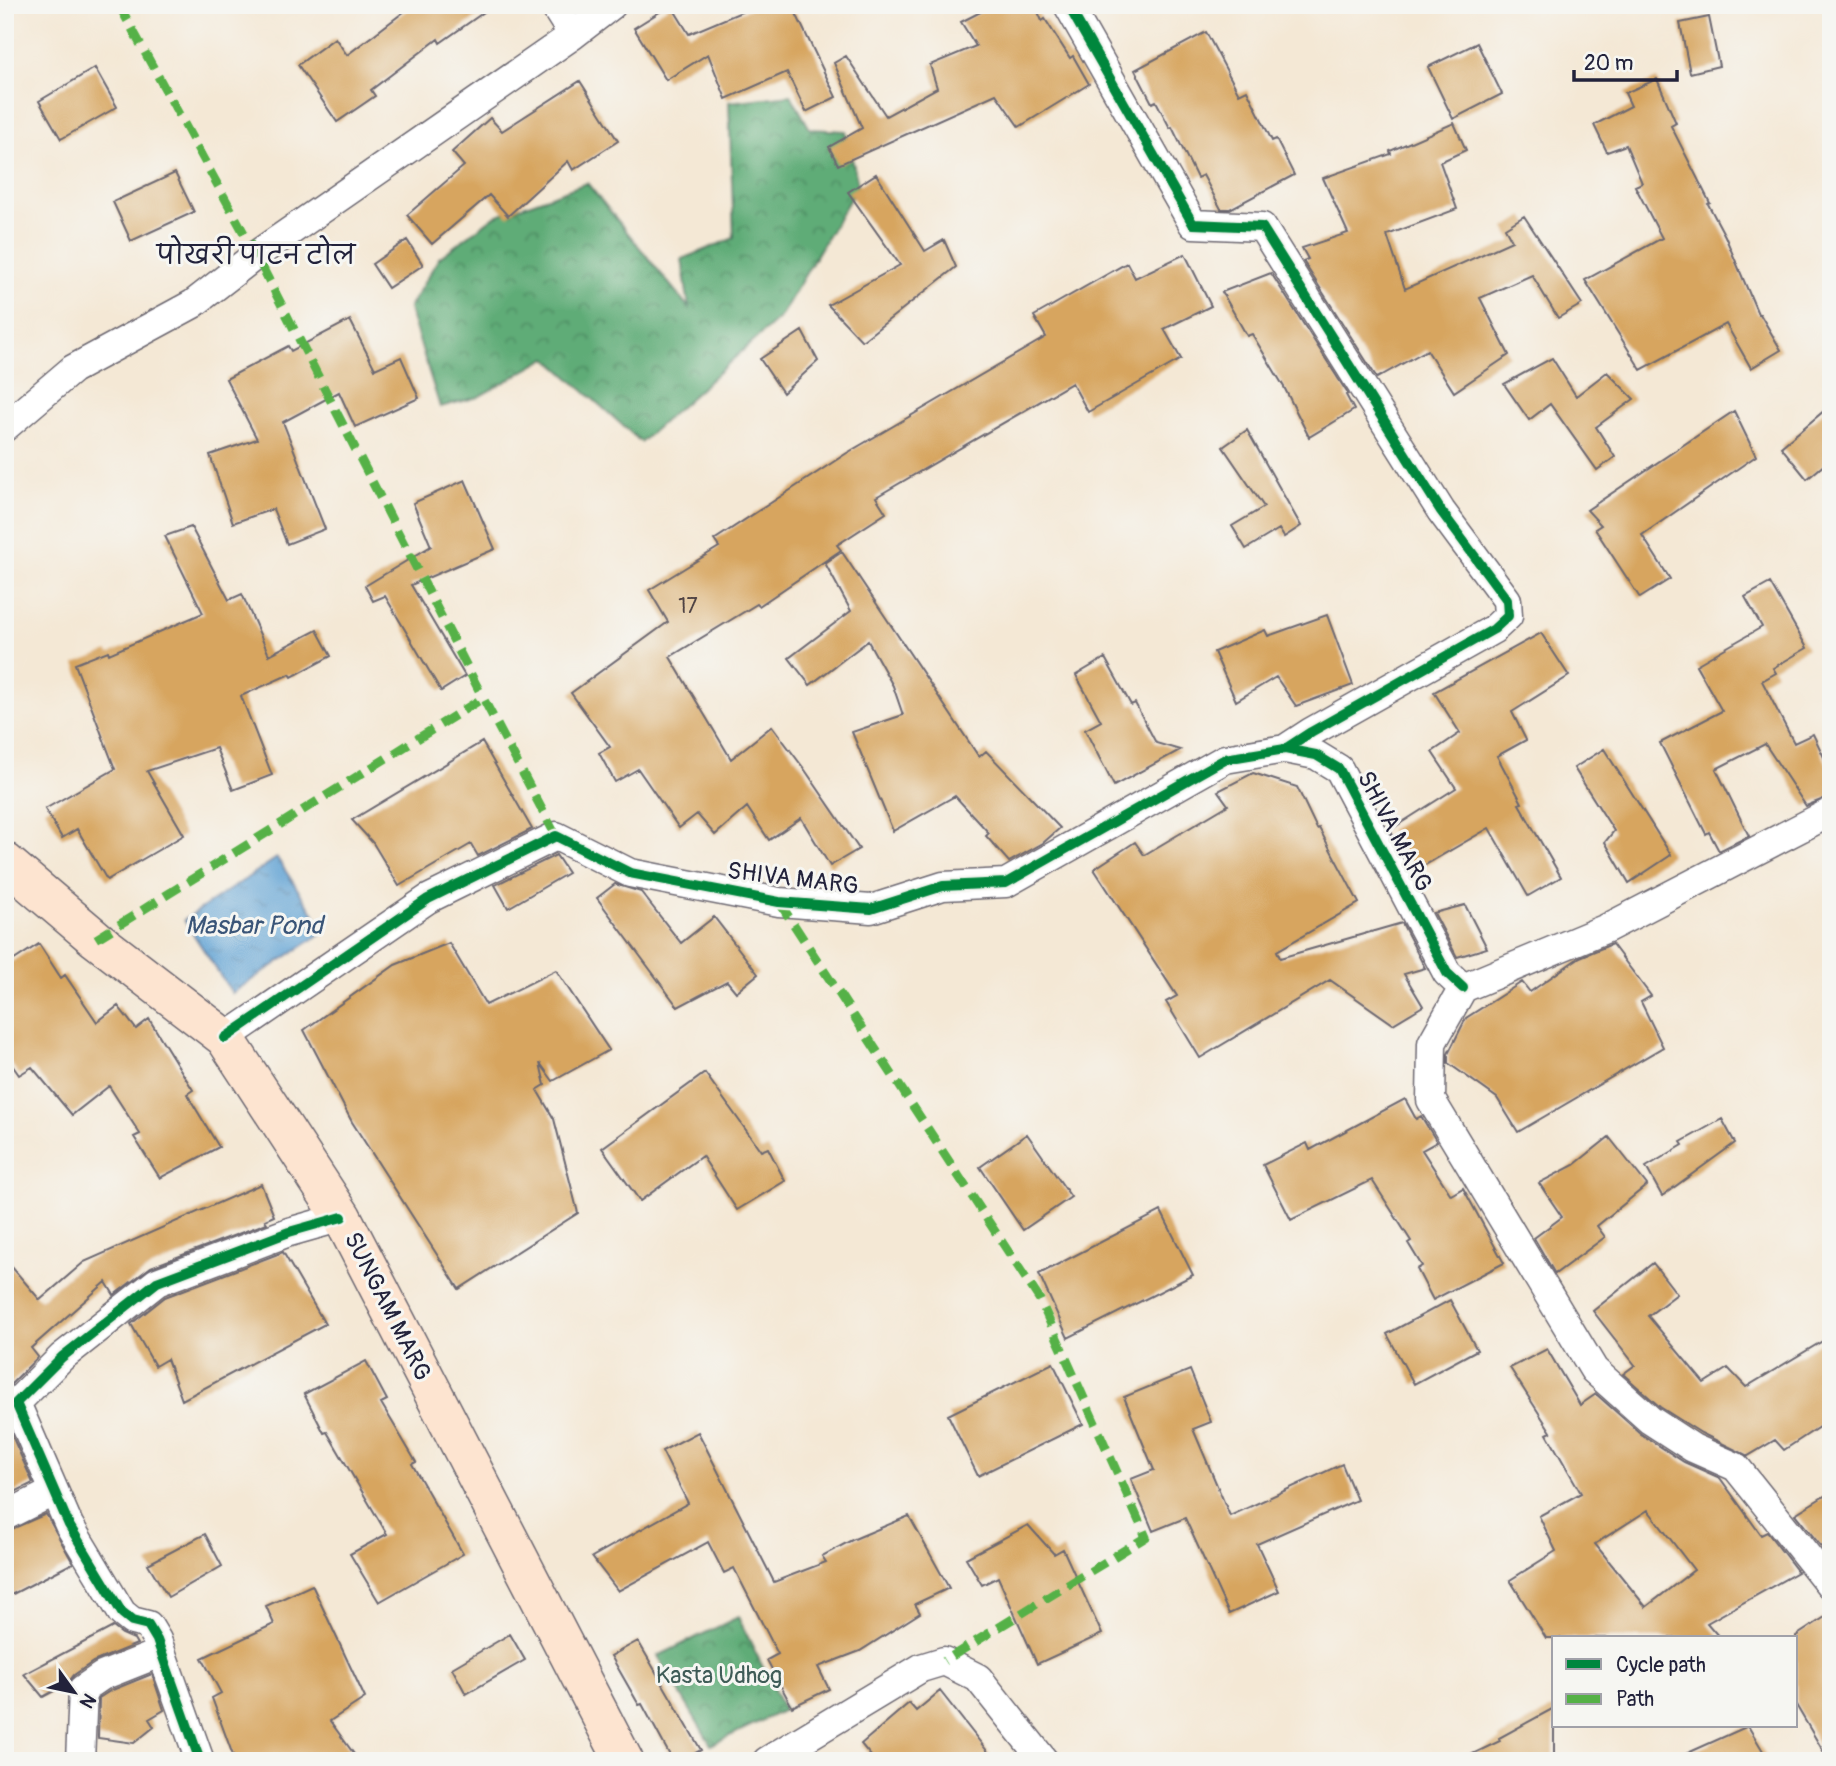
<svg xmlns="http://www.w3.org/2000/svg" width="1836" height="1766" font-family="Pangolin,'Playpen Sans Deva',sans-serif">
<defs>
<pattern id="forest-crowns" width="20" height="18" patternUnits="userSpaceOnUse" patternTransform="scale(1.75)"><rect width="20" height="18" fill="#5fac77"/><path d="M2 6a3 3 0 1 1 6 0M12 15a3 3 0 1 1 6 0" fill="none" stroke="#4e8c63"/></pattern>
<pattern id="water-ripples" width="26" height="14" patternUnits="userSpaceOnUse" patternTransform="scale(1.75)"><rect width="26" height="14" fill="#5fa1d3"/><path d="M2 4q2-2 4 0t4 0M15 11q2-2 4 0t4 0" fill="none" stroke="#4e83ac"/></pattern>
</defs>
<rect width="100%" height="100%" fill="#f6f6f2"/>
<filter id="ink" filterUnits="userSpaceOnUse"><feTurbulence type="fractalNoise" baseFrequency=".0143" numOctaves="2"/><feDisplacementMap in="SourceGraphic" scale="14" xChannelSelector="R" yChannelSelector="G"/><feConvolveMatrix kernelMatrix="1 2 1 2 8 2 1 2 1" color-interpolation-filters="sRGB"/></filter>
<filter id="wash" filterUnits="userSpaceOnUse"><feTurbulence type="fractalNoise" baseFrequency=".00686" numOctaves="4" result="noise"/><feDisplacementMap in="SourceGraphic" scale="28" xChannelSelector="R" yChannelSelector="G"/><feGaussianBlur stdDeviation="1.57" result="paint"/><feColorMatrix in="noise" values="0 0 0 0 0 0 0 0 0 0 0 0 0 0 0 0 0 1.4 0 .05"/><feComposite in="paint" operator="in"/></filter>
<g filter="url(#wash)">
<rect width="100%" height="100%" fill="#f4e8d5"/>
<!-- forest -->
<path fill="url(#forest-crowns)" stroke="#406759" stroke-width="2" d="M791,95L810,129L846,131L858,185L780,317L641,442L547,358L478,397L440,407L409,308L439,258L495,216L587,183L689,308L682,259L734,238L729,102Z
M738,1617L784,1710L711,1745L658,1656Z"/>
<!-- water -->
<path fill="url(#water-ripples)" stroke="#406287" stroke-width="2" d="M277,858L325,931L232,993L184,920Z"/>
<g id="blocks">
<!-- building -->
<path fill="#d7a55e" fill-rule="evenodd" d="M413,5H494L440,43L438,39L371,90L375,96L337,122L298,65L335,38L347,55Z
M671,5L689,34L758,5H792L836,97L806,112L787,72L726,99L708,54L666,80L634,28Z
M994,5H1035L1042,21L1045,19L1070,58L1073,56L1089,84L1019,127L996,94L838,165L829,147L862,128L834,63L846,56L886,116L937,88L930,65L976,46L961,22Z
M1709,17L1719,66L1690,73L1680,23Z
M1206,32L1239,94L1247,90L1272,141L1276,139L1294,175L1230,209H1221L1203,175L1197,178L1172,127L1170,128L1156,101L1152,103L1135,70Z
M1477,43L1502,94L1453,119L1428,67Z
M95,68L117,107L61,139L39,101Z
M1657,79L1676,123L1671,126L1710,203L1708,204L1725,236L1758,314H1760L1781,350L1751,368L1726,324L1641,370L1585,280L1662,238L1635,186L1642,183L1626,145L1607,152L1594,125L1631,106L1625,93Z
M580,81L618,141L573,170L568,161L508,216L489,195L432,244L407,215L464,166L452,152L490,118L502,131Z
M1454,123L1466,150L1440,162L1457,209L1387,235L1405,289L1512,241L1505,228L1524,216L1582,304L1558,318L1532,275L1480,298L1509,355L1454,392L1427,350L1377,378L1303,261L1308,259L1302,248L1348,233L1323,178L1391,154L1390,151Z
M175,173L194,212L131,241L113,202Z
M876,174L925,251L944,240L956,267L862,341L828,305L900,265L848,192Z
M407,240L423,265L388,288L372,264Z
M1185,254L1211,306L1164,329L1181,359L1088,412L1072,383L876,497L886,513L837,545L841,550L759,606L757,604L670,657L731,759L772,726L805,770L859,849L830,866L801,818L769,840L747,807L715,835L697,814L679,828L638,769L615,782L599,753L610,747L571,693L668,622L649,590L719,547L714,540L847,453L1046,337L1034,316L1127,263L1135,278Z
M1271,273L1348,394L1346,395L1354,410L1309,437L1284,387L1252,334L1247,336L1222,292Z
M350,320L375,369L401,357L419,398L355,427L339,392L283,422L325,529L287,544L273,509L233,523L210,455L257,439L226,379L288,346L291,351Z
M802,331L818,361L783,393L760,359Z
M1552,358L1576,396L1607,372L1634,399L1596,427L1615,457L1597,470L1550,404L1529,420L1504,384Z
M1831,405V459L1807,479L1781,447Z
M1734,411L1756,456L1642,535L1670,579L1640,598L1595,529L1601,525L1587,510Z
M1247,430L1301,526L1284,537L1279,529L1246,549L1232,526L1264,507L1223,447Z
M465,480L495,549L411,585L465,676L441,691L385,596L373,601L365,586L431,546L413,503Z
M191,527L229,600L242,594L269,655L317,630L331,656L292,677L290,674L241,696L272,775L233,790L216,748L147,771L184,835L107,880L77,829L62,838L45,809L115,769L75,664L108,651L109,654L203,613L165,536Z
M842,552L979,757L986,751L1060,828L1043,843L1009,862L986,836L989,833L955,796L893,831L852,732L903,715L893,686L868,641L810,685L789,658L851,611L825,563Z
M1770,583L1807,648L1773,668L1776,673L1762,681L1794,743L1813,734L1831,772V796L1806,806L1765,744L1716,769L1749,836L1719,851L1709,832L1706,834L1660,743L1722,711L1696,665L1762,627L1745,597Z
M1327,615L1353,685L1296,706L1276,677L1236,701L1214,652L1265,630L1268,636Z
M1541,633L1569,676L1512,712L1526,740L1497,756L1522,803L1519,804L1561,877L1528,896L1489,828L1413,872L1390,830L1456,788L1432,752L1460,733L1434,692Z
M1105,658L1131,705L1135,703L1156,743L1180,750L1114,786L1085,730L1101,721L1076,675Z
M482,742L532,829L478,856L471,844L399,886L373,843L352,820Z
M1604,749L1671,855L1629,883L1605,842L1614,831L1574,768Z
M1253,773L1297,787L1317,829L1319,828L1359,903L1277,951L1280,958L1402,923L1425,968L1404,974L1423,1006L1393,1024L1330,980L1200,1058L1166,1002L1177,996L1094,869L1135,842L1144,855L1228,805L1218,791Z
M556,855L568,873L508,908L495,885Z
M615,884L641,892L681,943L714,917L758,974L736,992L727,981L678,1007L597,898Z
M1465,905L1487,948L1457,957L1434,913Z
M449,943L486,1005L556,970L609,1050L553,1081L540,1063L545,1085L537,1090L554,1119L578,1213L459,1289L352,1122L304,1030L395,965Z
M39,944L61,978L65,975L97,1022L118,1006L136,1029L149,1019L193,1090L187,1094L219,1147L160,1178L134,1137L140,1134L109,1086L72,1115L32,1067L19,1075L5,1055V966Z
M1612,944L1651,996L1641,1002L1663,1047L1518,1132L1497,1098L1448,1063V1054L1466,1018L1522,982L1530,992L1580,957Z
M705,1073L761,1151L768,1148L785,1181L737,1210L702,1156L640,1201L602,1148Z
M1405,1099L1416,1119L1421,1116L1437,1142L1422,1150L1451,1195L1463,1188L1504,1263L1433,1300L1417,1269L1422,1266L1408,1243L1411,1241L1372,1180L1291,1220L1263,1165L1307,1143L1310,1150Z
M1722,1119L1735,1143L1662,1196L1646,1167L1683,1145L1681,1142Z
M1027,1134L1071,1197L1023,1230L980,1167Z
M1609,1137L1647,1185L1597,1226L1605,1237L1555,1274L1534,1238L1562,1217L1539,1183L1574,1165Z
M261,1184L274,1216L265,1220L267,1223L151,1267L114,1295L106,1282L31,1348L38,1357L5,1390V1259L40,1300L84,1262Z
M1161,1211L1193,1275L1068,1338L1039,1274Z
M283,1252L325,1324L182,1400L167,1359L155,1366L131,1324L165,1297Z
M1653,1263L1677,1294L1648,1316L1704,1383L1728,1368L1746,1387L1831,1336V1419L1784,1450L1775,1440L1748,1456L1701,1433L1660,1407L1623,1374L1635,1365L1593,1311Z
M1450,1300L1477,1350L1414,1384L1387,1334Z
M1547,1349L1580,1405L1596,1394L1641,1434L1684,1462L1720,1478L1761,1535L1767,1532L1798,1572L1707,1623L1720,1638H1546L1510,1580L1556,1551L1539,1516L1581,1493L1547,1434L1551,1432L1510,1368ZM1648,1510L1694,1570L1646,1607L1595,1544Z
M366,1361L387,1400L381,1403L416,1462L412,1464L463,1554L379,1602L350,1554L387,1534L327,1432L324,1433L304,1394Z
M1053,1363L1083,1424L978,1476L948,1415Z
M1190,1370L1211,1422L1193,1429L1230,1516L1342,1464L1357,1500L1257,1544L1279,1591L1229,1614L1185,1518L1153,1531L1131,1479L1154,1470L1124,1397Z
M5,1420L33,1483L5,1497Z
M698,1432L774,1582L826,1562L822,1556L852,1540L909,1516L949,1588L915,1604L920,1613L860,1651L818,1667L829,1689L792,1707L767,1660L778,1654L734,1568L724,1573L708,1542L618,1591L592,1557L688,1503L662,1451Z
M1831,1492V1554L1828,1555L1795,1514Z
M46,1514L73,1563L5,1598V1532Z
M1028,1525L1054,1554L1063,1549L1102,1634L1037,1664L998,1577L982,1585L966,1558Z
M205,1534L222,1566L168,1597L148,1564Z
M312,1585L365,1698L330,1721L359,1761H235L212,1698L221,1693L202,1658L274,1624L266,1606Z
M1831,1613V1761H1829L1796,1705V1636Z
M113,1627L122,1634L134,1639L137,1644L93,1662L74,1675L67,1684L43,1697L24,1674Z
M510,1634L525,1660L466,1694L452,1668Z
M638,1641L701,1750L681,1761H673L642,1704L639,1705L611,1656Z
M152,1674L164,1710L149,1719L154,1727L134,1743L98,1738L99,1698L110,1691Z
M940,1691L995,1761H875L861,1744L909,1703L916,1711Z
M1554,1708V1761H1458L1500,1741L1499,1738Z
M1748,1726L1769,1761H1670Z"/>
</g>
</g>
<g filter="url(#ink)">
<use href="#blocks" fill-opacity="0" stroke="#6c6771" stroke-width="2"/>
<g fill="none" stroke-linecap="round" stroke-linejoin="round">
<!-- street casing -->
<g stroke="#6c6771" stroke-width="31">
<path id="street" d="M554,5L573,35
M1068,5L1193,224L1262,227L1441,511L1507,600L1508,616L1494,629L1311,732L1285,749
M5,427L73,369L193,304L256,255L573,35L612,5
M1463,988L1432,1043L1431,1100L1594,1370L1650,1420L1693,1448L1736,1467L1831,1586
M1463,988L1607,928L1831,812
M225,1038L428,899L556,836L630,873L779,902L871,909L943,886L1006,883L1225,759L1285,749L1316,755L1339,769L1447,973L1463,988
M5,1516L53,1492
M80,1761L83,1689L102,1676L160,1653
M200,1761L157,1640L148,1625L132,1621L122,1613L69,1525L16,1403L62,1357L157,1282L289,1232L342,1217
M767,1761L921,1668L944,1661L978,1678L1044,1761"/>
</g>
<!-- secondary casing -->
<g stroke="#6c6771" stroke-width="41">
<path id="secondary" d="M5,862L96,939L225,1038L342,1217L624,1761"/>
</g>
<!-- street -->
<use href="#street" stroke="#fff" stroke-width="28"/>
<!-- secondary -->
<use href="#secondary" stroke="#fde4d0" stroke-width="38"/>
<!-- quiet -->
<path stroke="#55b146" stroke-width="9" stroke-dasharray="18 9" stroke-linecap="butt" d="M119,5L256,255L483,698
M779,902L1040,1300L1146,1537L944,1661
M96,939L483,698L556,836"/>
<!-- cycleway casing -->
<g stroke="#f6f6f2" stroke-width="15">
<path id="cycleway" d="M1068,5L1193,224L1262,227L1441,511L1507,600L1508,616L1494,629L1311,732L1285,749
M225,1038L428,899L556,836L630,873L779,902L871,909L943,886L1006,883L1225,759L1285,749L1316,755L1339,769L1447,973L1463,988
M200,1761L157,1640L148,1625L132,1621L122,1613L69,1525L16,1403L62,1357L157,1282L289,1232L342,1217"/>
</g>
<!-- cycleway -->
<use href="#cycleway" stroke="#00873e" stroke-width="10"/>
</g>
</g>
<g text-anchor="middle" stroke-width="6" stroke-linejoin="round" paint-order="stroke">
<!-- number labels -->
<g font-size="21" fill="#4f4344">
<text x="688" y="613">17</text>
</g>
<!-- street labels -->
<g font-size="24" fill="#22223b" stroke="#f6f6f2">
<text transform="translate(1395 831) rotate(62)" y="8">SHIVA MARG</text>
<text transform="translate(793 878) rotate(7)" y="8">SHIVA MARG</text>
<text transform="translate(388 1306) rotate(63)" y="8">SUNGAM MARG</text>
</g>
<!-- park labels -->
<g font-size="24" fill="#3f5c57" stroke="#f6f6f2">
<text x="719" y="1683">Kasta Udhog</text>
</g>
<!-- neighbourhood labels -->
<g font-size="26" fill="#22223b" stroke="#f6f6f2">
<text x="256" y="264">पोखरी पाटन टोल</text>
</g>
<!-- water labels -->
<g font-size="26" font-style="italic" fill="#3a5578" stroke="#f6f6f2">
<text x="254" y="934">Masbar Pond</text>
</g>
</g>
<!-- margin -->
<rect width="1836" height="1766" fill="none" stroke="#f6f6f2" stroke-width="28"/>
<!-- legend -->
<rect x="1552" y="1636" width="245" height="91" fill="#f6f6f2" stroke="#a1a1a9" stroke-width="2"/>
<rect x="1566" y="1659" width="35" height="10" fill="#00873e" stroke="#a1a1a9" stroke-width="2"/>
<text x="1616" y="1672" font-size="21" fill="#22223b">Cycle path</text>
<rect x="1566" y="1694" width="35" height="10" fill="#55b146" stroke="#a1a1a9" stroke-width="2"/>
<text x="1616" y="1706" font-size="21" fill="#22223b">Path</text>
<!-- north arrow -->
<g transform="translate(74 1692) rotate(123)" stroke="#f6f6f2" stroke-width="5" paint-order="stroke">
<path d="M0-5L12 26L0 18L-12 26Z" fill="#22223b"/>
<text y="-10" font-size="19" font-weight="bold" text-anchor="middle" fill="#22223b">N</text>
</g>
<!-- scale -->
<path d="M1574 70v10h103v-10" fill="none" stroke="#22223b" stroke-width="3.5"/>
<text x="1584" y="70" font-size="21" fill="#22223b" stroke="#f6f6f2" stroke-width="5" paint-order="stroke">20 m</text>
</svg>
